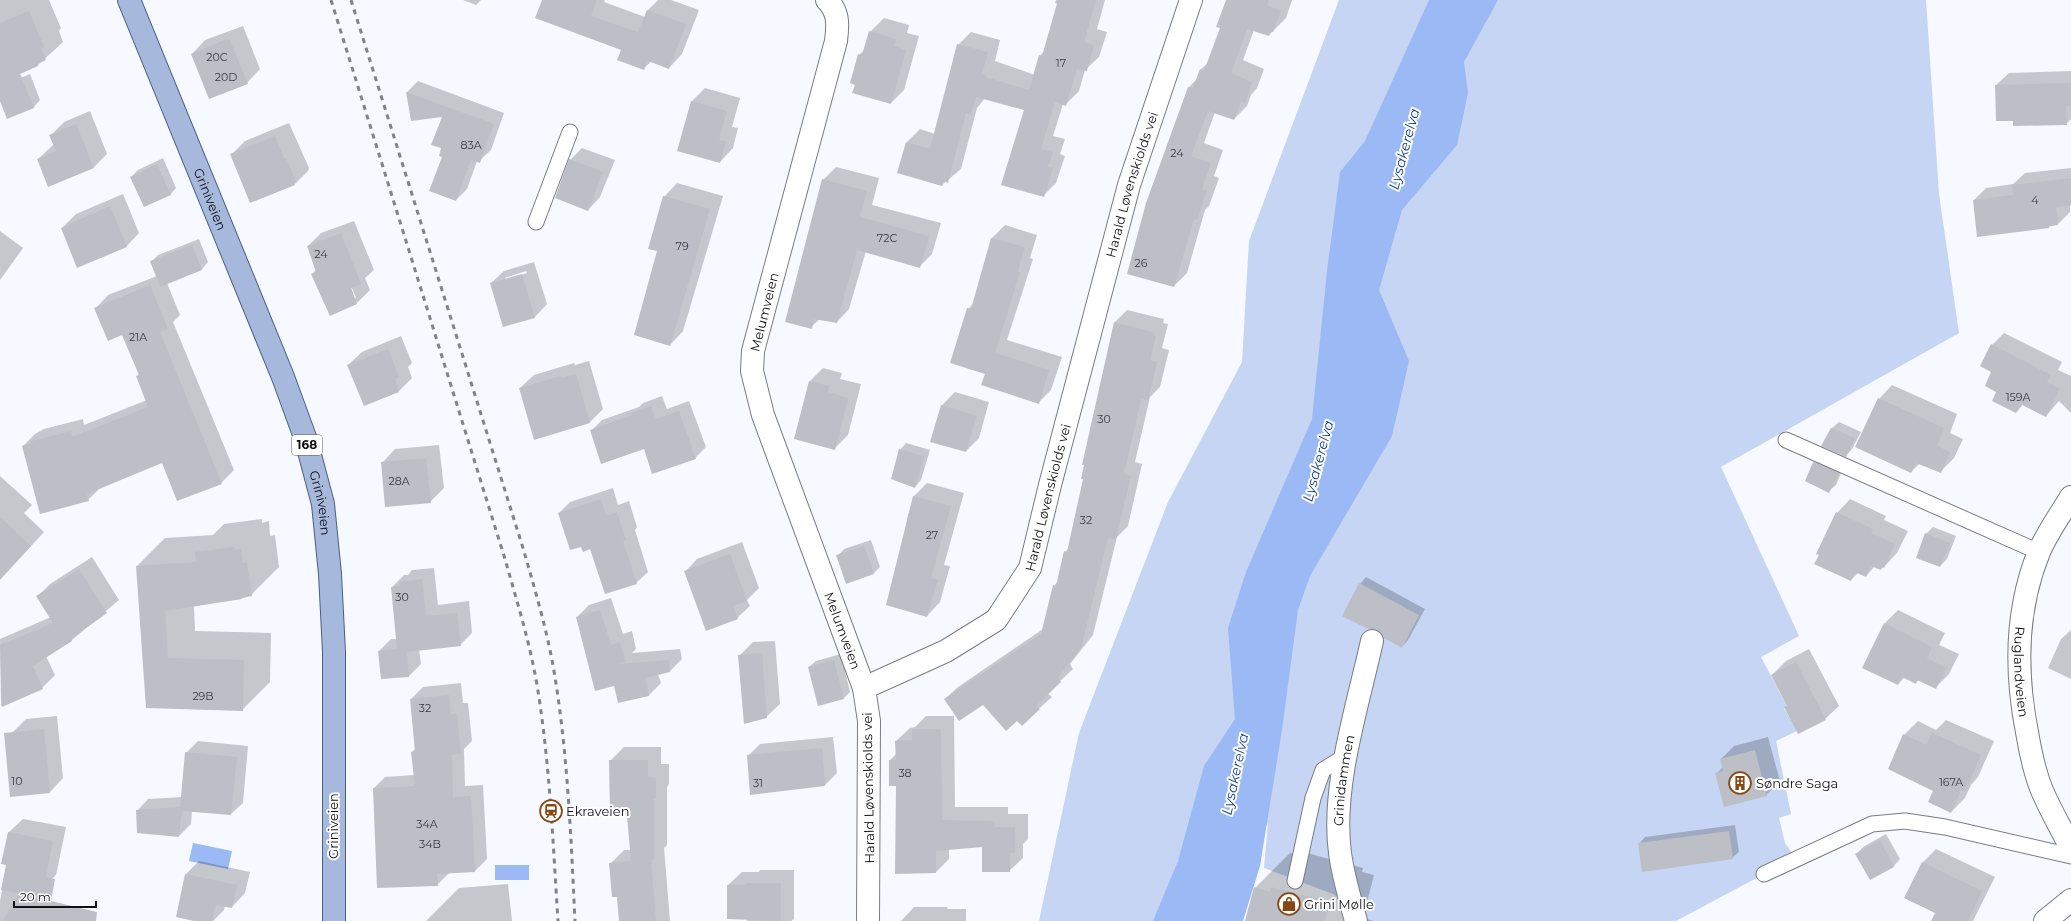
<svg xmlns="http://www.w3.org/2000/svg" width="2071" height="921" font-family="Montserrat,sans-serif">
<rect width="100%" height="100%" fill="#f6f9ff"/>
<!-- green -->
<path fill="#c5d5f3" d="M1339,0H1926L1939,194L1959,333L1721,467L1799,636L1761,657L1787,706L1784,708L1797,731L1776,741L1791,814L1779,818L1785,843L1796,859L1764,874L1676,921H1355L1359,910L1333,894L1264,868L1268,823L1200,917L1163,921H1039L1079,733L1168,502L1242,362L1249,241Z"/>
<!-- water -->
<path fill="#9bb9f4" d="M1429,0H1498L1464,62L1468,93L1457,145L1402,210L1379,290L1409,361L1392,436L1310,576L1298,610L1282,730L1260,866L1243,921H1153L1178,861L1204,766L1235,719L1228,628L1246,572L1312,419L1327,271L1340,172L1365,141Z
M193,843L232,851L228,869L189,861Z
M495,865H529V880H495Z"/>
<!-- shadow -->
<path fill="#0003" fill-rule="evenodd" d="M0,0H49L61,28L59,31L63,42L38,65L3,80L0,73Z
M463,0H481L476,5Z
M543,0H605L604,2L645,17L648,10L658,0H671L699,10L682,54L669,68L652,61L643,69L622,50Z
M1056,0H1105L1097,29L1107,32L1099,57L1085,70L1079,91L1066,104H1063L1053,136L1065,139L1060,154L1065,156L1056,183L1043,196L1025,109L985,98L977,108L961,169L942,185L907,142L920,129L935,134L958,45L971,32L1000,40L995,61L1035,75L1040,56L1044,51L1058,4L1055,3Z
M1227,0H1292L1286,18L1269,35L1254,30L1243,60L1264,69L1257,88L1251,95L1247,106L1234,119L1215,112L1204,143L1223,150L1214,176L1219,178L1209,206L1205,210L1187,273L1174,286L1189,87L1197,79L1200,70L1209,62L1221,27Z
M884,18L909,25L907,33L919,36L904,90L891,103L856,84L859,55L865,49L870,32Z
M243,26L260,69L247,83L192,54L205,40Z
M2071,71V119L2066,124L2014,120L1996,85L2009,73Z
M30,74L40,100L34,107L8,117L0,98V89L4,85Z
M418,81L504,113L491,150L479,161H477L467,189L456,200L443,156V116L412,120L407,92Z
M705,88L740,98L732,127L738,128L733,148L720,162L691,102Z
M90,111L107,154L94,167L49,185L38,159L54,144L51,135L64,122Z
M289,123L309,168L308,171L295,184L232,154L245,141Z
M582,148L615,160L600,197L588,210L570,160Z
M163,158L176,188L170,195L131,177L138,170Z
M836,167L879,178L872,205L941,223L932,254L920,266L866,251L849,309L837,322L820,319L811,327L823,180Z
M2071,168L2070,212L2058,224L2049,227L1974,200L1986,188L2013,184L2025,173Z
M677,183L723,196L683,331L670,345L658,250L664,197Z
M123,194L139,233L126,247L62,228L76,214Z
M354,221L374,270L365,278L370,290L357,303L312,274L316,270L308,246L321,233ZM350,283L356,298H354Z
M1005,225L1037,235L1030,258L1033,259L1007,340L1062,357L1051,390L1038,403L986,373L968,309L974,303L992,238Z
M0,231L23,248L0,280Z
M199,239L208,262L202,269L167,283L180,315L173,322L234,470L221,483L162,462L101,487L88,500L23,446L35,434L44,429L83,419L84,425L147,400L137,377L139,374L122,334L96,308L108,295L157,276L151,262L158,255Z
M534,262L547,304L535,317L491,283L504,271ZM526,271L527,273L505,280V278Z
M1127,310L1164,319L1163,323L1168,324L1162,348L1169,350L1160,387L1150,397L1135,462L1142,464L1128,526L1117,537L1093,635L1070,664L1073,669L1047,693L1052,697L1022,724L1017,719L983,704L945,699L958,687L1043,629L1054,586L1058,581L1065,552L1069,548L1085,479L1115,322Z
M2004,333L2062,362L2058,370L2071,376V413L2059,401L2046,416L2023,404L2016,412L1998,391L1993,372L1992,345Z
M401,336L412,363L408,367L412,378L399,391L348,365L362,352Z
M589,361L603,409L590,422L535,438L520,388L534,375L574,363L575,365Z
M823,368L842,373L840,379L861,384L848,435L834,449L810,381Z
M1892,385L1957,414L1950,433L1963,439L1954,458L1940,472L1920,463L1911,472L1879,399Z
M955,392L989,402L979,438L966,451L941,406Z
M662,396L667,409L689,401L706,447L695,458L591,431L602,420L639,407L643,403Z
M1839,422L1861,432L1852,449L1846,456L1822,445L1832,428Z
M906,443L930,450L921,480L915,487L900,450Z
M439,445L444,488L430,502L382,463L395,449Z
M1821,456L1844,466L1836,485L1829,491L1814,463Z
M0,476L32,505L24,513L44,532L20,558L0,566Z
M927,483L964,493L944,565L950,566L940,602L927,616L907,519L914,496Z
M613,488L618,505L629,501L637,527L635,530L648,572L636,583L559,513L570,502Z
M1850,499L1886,516L1884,520L1908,531L1897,553L1884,567L1880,569L1875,566L1866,576L1858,573L1851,580L1820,555L1837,513Z
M262,519V523L269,521L270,536L275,535L279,567L251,595L241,599L194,605L195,631L271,633L270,682L242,710L147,707L137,566L165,538L213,535L224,524Z
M1933,527L1956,536L1947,559L1940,566L1926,534Z
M871,540L880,567L874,573L847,582L838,556L844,549Z
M742,542L759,588L747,600L750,606L737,618L685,572L697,559Z
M92,557L119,600L72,640L46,656L55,675L42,688L1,706L0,639L51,617L38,596L50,584Z
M434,568L438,605L469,601L472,633L460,645L419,649L421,664L409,676L379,651L391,639H397L392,587L404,575H408L412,570Z
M1366,577L1425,609L1408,640L1402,647L1360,584Z
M611,598L623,634L632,631L636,649L632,653L680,649L682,659L670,671L658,674L661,683L649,695L614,685L577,617L589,605Z
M1898,610L1945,633L1939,645L1959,654L1949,674L1935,688L1919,680L1915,683L1905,677L1898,684L1885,623Z
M2071,630V679L2048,668L2061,639Z
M775,641L780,704L766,717L739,656L753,642Z
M1809,649L1839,706L1825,719L1788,705L1772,675L1786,661Z
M841,654L850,692L844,698L809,667L816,661Z
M461,683L463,703H468L472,741L464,749L465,786L483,785L487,859L475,871L449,873L437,885L374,788L385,777L414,775L412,752L415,749L411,699L423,687Z
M57,716L63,778L50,792L11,795L6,739L26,719Z
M926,716H954L955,807H1008V814H1028V839L1023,844V858L1009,871L983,846L949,849V859L936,872L897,785L890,760L897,753L896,741L910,728L915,727Z
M1946,720L1994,741L1978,777L1971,785L1965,798L1951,812L1935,790L1904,735L1918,721L1936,730Z
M833,737L837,773L825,785L751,794L748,756L760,744Z
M1768,737L1780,781L1766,795L1716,774L1723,767L1721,759L1734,746Z
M198,741L248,746L243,803L231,814L192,811L191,824L179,836L137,811L148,799L182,797L186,753Z
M624,747H661V764H669V784L667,787V845L664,848L670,921H620L617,896L610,864L624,850H631L628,815L610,761Z
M23,819L66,827L56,875L42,889L36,921H0V901L7,864H3L9,832Z
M1735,825L1739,852L1732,858L1639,844L1645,837Z
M1886,834L1900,859L1894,866L1870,879L1857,854L1863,847Z
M1936,849L1995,877L1973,921H1935L1936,913L1905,898L1923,862Z
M1290,853L1303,857L1307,853L1363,868L1362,872L1374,875L1363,918L1374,921H1246L1255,888Z
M199,861L250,872L245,893L232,907L225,906L224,910L213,921H199L186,874Z
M760,870H794V919L791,921H747V918H728V885L742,872H759Z
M508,884L512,921H426L459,888Z
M914,907H948L947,909H966V921H901Z"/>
<!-- building -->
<path fill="#bcbfc5" d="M542,0H597L591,16L638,32L647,10L686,24L669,69L648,61L644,70L617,60L621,50L535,18Z
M1058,0H1096L1084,42L1094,45L1087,71L1077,69L1066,106L1055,102L1041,149L1053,152L1048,167L1053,168L1044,197L1001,185L1024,110L976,97L971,115L966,113L948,183L944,181L942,186L897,173L906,142L930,149L957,44L988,52L982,74L986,75V77L1029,90L1039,55L1042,56Z
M1226,0H1269L1267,5L1281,11L1273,32L1271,31L1269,36L1247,29L1231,73L1252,82L1245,103L1241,101L1234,120L1208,111L1191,156L1211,163L1202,189L1207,191L1197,220L1194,219L1174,287L1127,274L1146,203L1188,87L1193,88L1200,69L1204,71L1220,28L1216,27Z
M29,11L44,47L41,48L46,60L37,64L38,66L20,74L34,108L7,119L0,101V23Z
M869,31L896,39L894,46L906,50L891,104L852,93L855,85L850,83L858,54L862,55Z
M229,38L248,84L209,99L191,54Z
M2071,83V106H2066L2067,125L2013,126V121H1996L1995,85Z
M406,92L494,124L480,163L471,160L456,201L429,191L442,157L439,156L441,148L431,145L442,117L411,121Z
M691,101L727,111L719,140L726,141L720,163L677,151Z
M76,124L94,168L48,187L37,159L56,151L49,135Z
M275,136L284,158H286L296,182H294L295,185L250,203L230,154Z
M569,159L603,172L588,211L555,198Z
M157,164L171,195L144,207L130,177Z
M2071,178V205L2056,207L2058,225L2049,226V228L1977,237L1973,200L2013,195L2012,185Z
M822,179L867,191L860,217L929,236L920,268L857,250L837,323L814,319L812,329L785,322Z
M663,196L710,209L670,346L634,335L657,251L648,249Z
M110,206L127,247L77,268L61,228Z
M341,233L361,284L351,288L357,304L330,316L311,274L316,272L307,246Z
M991,238L1025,247L1018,271L1020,272L995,353L1049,370L1039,404L981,385L985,374L950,363L967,308L971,309Z
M192,245L202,270L160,287L150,261Z
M522,274L535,318L503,327L490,283Z
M150,285L168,329L160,332L222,484L177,501L162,463L87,494L89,501L40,514L22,446L31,443V441L71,431L72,437L148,407L136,376L139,375L122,335L108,341L94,308Z
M1114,322L1153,332L1152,335L1156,336L1150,360L1157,362L1148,400L1141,399L1124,474L1131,476L1116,539L1108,538L1081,648L1058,677L1061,682L1036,706L1040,709L1022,726L1017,721L1006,731L983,705L959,721L944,699L1041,634L1053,585L1056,586L1064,551L1067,552L1083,479H1081L1084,465H1082Z
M1991,344L2051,375L2047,382L2060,389L2046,417L2022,405L2016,413L1992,401L1996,392L1985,386L1991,372L1980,366Z
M388,349L399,377L395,379L399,392L364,406L347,365Z
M576,374L590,423L534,440L519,388L561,376V378Z
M809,381L829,386L828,392L848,398L835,450L794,439Z
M1878,398L1944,428L1937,446L1950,452L1941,473L1916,463L1911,473L1855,447Z
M941,405L977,416L966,452L930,442Z
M651,406L656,419L679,411L696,459L652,474L644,449L601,464L590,430L632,415V413Z
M1831,428L1855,438L1846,457L1821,446Z
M899,449L924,456L915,488L891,479Z
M426,458L431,503L385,507L381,462Z
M1813,462L1839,473L1829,493L1805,481Z
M913,496L951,506L931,578L938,580L927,617L886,605Z
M601,499L606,516L617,512L626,540L623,541L637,584L605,594L590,549L583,552L581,547L570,550L558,513Z
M1836,512L1873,529L1871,533L1895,544L1884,568L1882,567L1881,570L1871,566L1866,577L1855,572L1851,581L1814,564L1819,555L1816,554Z
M0,517L31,546L0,580Z
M1925,533L1950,543L1940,567L1916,558Z
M864,546L874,574L846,584L836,555Z
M234,547L235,550L241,549L243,563H247L252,596L241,598L242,599L165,611L168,658L244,660L243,711L146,708L136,566L196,562L195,552Z
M730,554L747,601L733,606L738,619L706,631L684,571Z
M79,569L107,613L71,639L72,641L33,666L43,689L2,707L0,645L53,623L36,596Z
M422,579L426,616L457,613L461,646L407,652L409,677L381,679L378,651L397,649L391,587L400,586L399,582Z
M1359,583L1419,615L1402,648L1384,638L1381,632L1375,629H1368L1342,616Z
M600,610L611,645L620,642L625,662L619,664L669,660L670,672L645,678L649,696L618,703L614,686L595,691L576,617Z
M1884,623L1932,647L1927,658L1946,668L1936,689L1917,680L1916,684L1902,677L1898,685L1862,668Z
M762,653L767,718L744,724L738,655Z
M834,660L844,699L818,706L808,667Z
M1796,662L1826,720L1798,734L1784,707L1787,706L1771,675Z
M449,695L451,714H457L461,754L452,755L453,797L471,796L475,872L437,874L438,886L377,888L373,788L415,786L411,752L415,751L410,699Z
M44,729L50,793L10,797L4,733Z
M912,729H941L942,820L994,821L995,827H1015V853H1010V872H982V847L936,851V873L895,874L896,786H889V760H896L895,741L912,740Z
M1932,733L1981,755L1965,792L1961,790L1951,813L1928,802L1933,791L1888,769L1903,734L1926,745Z
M822,748L825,786L750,795L747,755Z
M1755,750L1767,796L1724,807L1715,773L1723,771L1720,759Z
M185,752L237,757L231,815L182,811L179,837L137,833L136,810L180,807Z
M609,760H648V777L656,778V799H654V859L651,860L656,921H619L617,897H612L609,863L631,861L627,816H610Z
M1729,831L1733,859L1642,872L1638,843Z
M8,832L53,841L46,877L55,879L51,901L97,912L96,921H3L19,893L1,890L6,865L1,864Z
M1880,840L1894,867L1870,880L1855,854Z
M1922,862L1982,891L1968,921H1931L1935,913L1904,898Z
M185,874L237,885L232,908L215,905L212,921H194L176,917Z
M746,883H781V921L727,919V885H746Z
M1254,887L1270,892L1271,887L1329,902L1325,921H1245Z"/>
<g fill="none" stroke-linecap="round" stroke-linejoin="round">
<!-- service casing -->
<g stroke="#797c81" stroke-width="17">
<path id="service" d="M536,222L570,132
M1786,440L2039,552
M1764,874L1872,824L1905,821L1945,827L2071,856
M1295,881L1313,798L1323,770L1346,756"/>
</g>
<!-- minor casing -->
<g stroke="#797c81" stroke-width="24">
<g id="minor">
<path id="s1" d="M827,0C839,12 838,25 836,41L753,351L752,371L763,415L864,688"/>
<path id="s2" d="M2071,497C2060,515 2047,533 2039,552C2015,611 2015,671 2027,732C2030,750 2034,770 2041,788C2049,808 2061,828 2071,848"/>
<path id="s3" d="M868,921L869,721L864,688L946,651L996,620L1030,568L1050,485L1129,185L1191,0"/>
<path id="s4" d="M1356,921C1350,899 1343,876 1340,853C1331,787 1358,705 1372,641"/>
<path d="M2045,921L2071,900"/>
</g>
</g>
<!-- primary casing -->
<g stroke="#4a5f87" stroke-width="24">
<g id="primary">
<path id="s5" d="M129,0L283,377L306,440L323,504L330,574L334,652V921"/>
</g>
</g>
<!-- service -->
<use href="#service" stroke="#fff" stroke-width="15"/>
<!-- minor -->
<use href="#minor" stroke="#fff" stroke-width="22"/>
<!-- primary -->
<use href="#primary" stroke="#a6b9dd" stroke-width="22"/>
<!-- rail -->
<path stroke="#818387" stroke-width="3" stroke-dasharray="5 5" stroke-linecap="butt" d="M331,0L505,559C517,602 531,646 538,691C550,767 553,844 558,921
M351,0L523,548C535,590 548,633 555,677C568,758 571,839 575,921"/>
</g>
<!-- icons -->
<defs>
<g id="building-ring" transform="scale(1.15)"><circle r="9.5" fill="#fff" stroke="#884613" stroke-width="1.5"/><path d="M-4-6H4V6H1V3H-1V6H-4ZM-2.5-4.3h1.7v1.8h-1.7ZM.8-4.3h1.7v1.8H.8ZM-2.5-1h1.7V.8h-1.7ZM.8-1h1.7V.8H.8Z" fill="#884613"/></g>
<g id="station-ring" transform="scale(1.15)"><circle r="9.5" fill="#fff" stroke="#884613" stroke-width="1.5"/><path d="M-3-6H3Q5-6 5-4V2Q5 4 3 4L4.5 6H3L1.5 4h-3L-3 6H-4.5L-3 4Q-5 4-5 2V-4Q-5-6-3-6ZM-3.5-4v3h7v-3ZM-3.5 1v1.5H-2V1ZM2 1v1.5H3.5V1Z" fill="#884613"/></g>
<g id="shop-ring" transform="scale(1.15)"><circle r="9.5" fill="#fff" stroke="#884613" stroke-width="1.5"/><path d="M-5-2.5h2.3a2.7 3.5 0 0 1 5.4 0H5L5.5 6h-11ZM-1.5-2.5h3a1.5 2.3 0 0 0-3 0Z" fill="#884613"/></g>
</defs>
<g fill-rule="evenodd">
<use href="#building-ring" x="1740" y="783"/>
<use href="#station-ring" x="551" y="811"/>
<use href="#shop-ring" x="1289" y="904"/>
</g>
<g text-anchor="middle" stroke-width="4" stroke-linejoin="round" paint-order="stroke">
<!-- number labels -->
<g font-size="11" fill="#3a3c3f">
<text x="217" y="61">20C</text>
<text x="1061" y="67">17</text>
<text x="226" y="81">20D</text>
<text x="471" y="149">83A</text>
<text x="1177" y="157">24</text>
<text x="2035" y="204">4</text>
<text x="887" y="242">72C</text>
<text x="682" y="250">79</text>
<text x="321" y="258">24</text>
<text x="1141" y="267">26</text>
<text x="138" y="341">21A</text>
<text x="2018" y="401">159A</text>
<text x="1104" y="423">30</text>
<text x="399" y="485">28A</text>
<text x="1086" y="524">32</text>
<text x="932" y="539">27</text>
<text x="402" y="601">30</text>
<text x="203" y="700">29B</text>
<text x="425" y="712">32</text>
<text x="905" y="777">38</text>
<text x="17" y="785">10</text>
<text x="1951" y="786">167A</text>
<text x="758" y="787">31</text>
<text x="427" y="828">34A</text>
<text x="430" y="848">34B</text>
</g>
<!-- shield labels -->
<rect fill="#fff" stroke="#575859" stroke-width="1" x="292" y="435" width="30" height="20" rx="3"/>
<g font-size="12" font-weight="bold" fill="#0f1012">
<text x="307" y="449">168</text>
</g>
<!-- street labels -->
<g font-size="13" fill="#0f1012" stroke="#fff">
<text dy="5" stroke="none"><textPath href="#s3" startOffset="841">Harald Løvenskiolds vei</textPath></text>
<text dy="5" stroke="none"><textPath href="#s5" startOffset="215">Griniveien</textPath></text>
<text transform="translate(764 312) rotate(-76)" y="5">Melumveien</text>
<text dy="5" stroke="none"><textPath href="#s3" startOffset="517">Harald Løvenskiolds vei</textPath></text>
<text dy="5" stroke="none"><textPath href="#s5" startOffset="539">Griniveien</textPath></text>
<text dy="5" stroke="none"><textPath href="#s1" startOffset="660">Melumveien</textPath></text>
<text dy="5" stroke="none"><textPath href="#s2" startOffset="186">Ruglandveien</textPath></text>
<text dy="5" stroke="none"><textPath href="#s4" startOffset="143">Grinidammen</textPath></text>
<text transform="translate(868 788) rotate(-91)" y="5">Harald Løvenskiolds vei</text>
<text transform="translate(333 826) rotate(-90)" y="5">Griniveien</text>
</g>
<!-- poi labels -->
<g font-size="13" fill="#0f1012" stroke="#fff" text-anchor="start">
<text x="1756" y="788">Søndre Saga</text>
<text x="566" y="816">Ekraveien</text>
<text x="1304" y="909">Grini Mølle</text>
</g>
<!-- water labels -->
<g font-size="14" font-style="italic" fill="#173d8f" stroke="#fff">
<text transform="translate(1404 149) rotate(-75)" y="5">Lysakerelva</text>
<text transform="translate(1318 461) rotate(-75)" y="5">Lysakerelva</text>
<text transform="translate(1235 774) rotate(-78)" y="5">Lysakerelva</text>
</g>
</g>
<!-- scale -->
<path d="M14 901v6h82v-6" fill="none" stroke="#0f1012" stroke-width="2"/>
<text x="20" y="901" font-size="12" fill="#0f1012" stroke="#ffffff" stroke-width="3" paint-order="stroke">20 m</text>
</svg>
